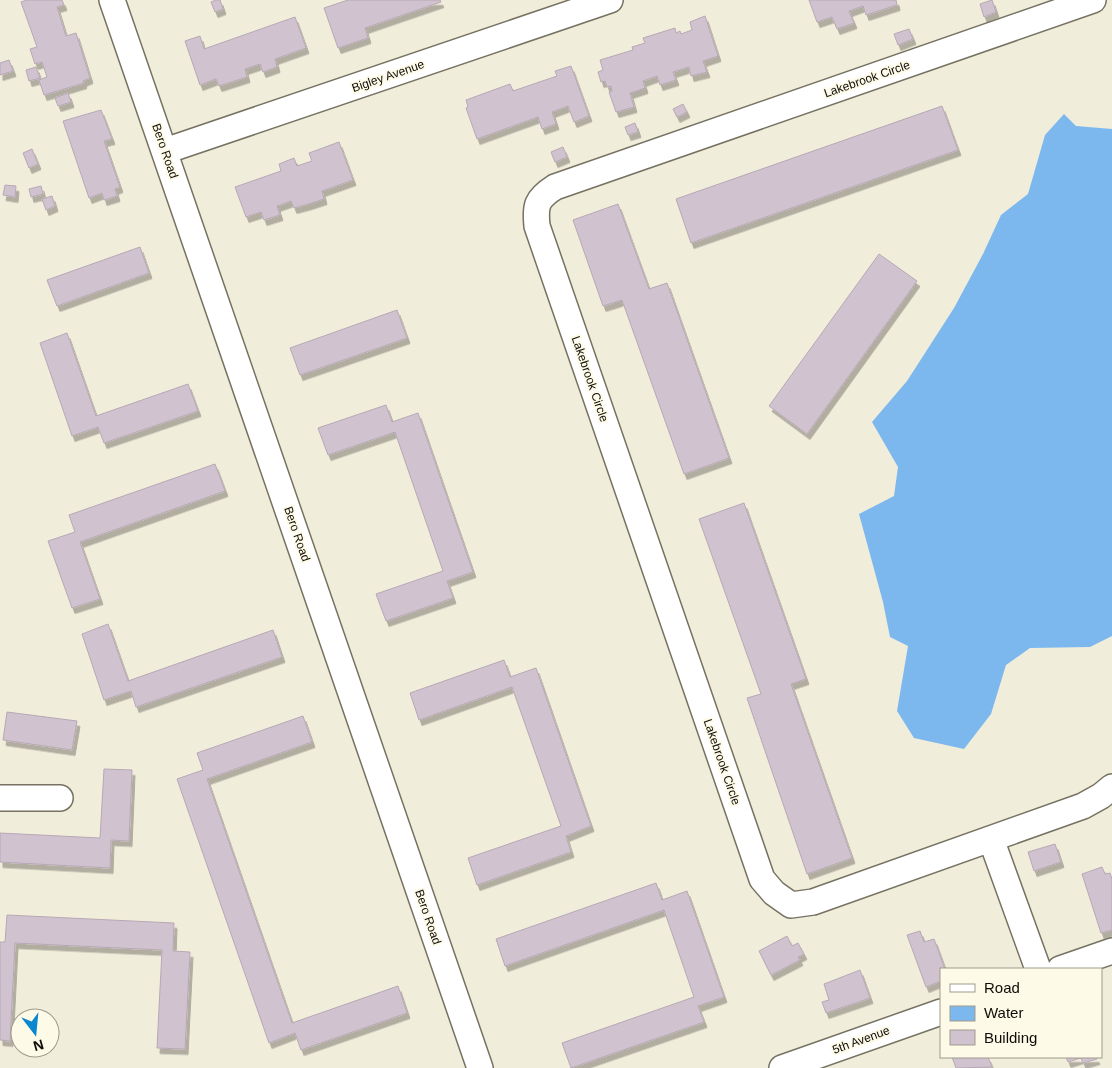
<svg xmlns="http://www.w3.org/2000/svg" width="1112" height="1068" font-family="Helvetica,sans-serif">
<defs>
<filter id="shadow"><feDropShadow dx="3" dy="5.5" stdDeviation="0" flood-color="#0004"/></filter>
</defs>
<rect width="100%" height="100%" fill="#f1eddb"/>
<!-- water -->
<path fill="#7cb8ee" d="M1064,114L1076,126L1112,129V636L1090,647L1030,648L1006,665L991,714L964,749L914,738L897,711L908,646L890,637L883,602L859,514L894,496L898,467L872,422L907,381L954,308L983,254L1001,215L1028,194L1045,135Z"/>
<!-- building -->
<path fill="#d1c2cf" stroke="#b7a8b5" filter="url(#shadow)" d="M27,0H62L64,5L57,7L66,36L76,33L90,78L83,81L84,83L44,95L39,80L47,77L42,62L35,64L30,49L37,47L21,2Z
M216,0H220L223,9L215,12L211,2Z
M348,0H440L441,2L365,28L368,38L338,48L324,8Z
M809,0H896L897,5L866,15L863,6L849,11L854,23L837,29L832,17L817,22Z
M992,0L996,12L984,17L980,4Z
M705,16L718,56L703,61L707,72L691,76L689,67L673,72L676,80L660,85L657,76L643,81L645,88L630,93L634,107L616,112L609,92L612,91L611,86L607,87L605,81L601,82L598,72L603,70L600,60L633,50L632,47L645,43L643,38L675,28L676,33L680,31L681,34L692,30L690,22Z
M295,17L306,48L275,59L277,67L263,72L260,64L245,69L247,77L219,86L216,79L200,85L185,41L200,36L204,49Z
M909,29L913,39L898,45L894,34Z
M9,60L13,71L0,75V63Z
M571,66L589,116L574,122L568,106L552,112L556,124L542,129L538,117L477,139L466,108L468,107L466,100L510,84L513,91L557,76L555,71Z
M36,67L40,78L29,81L26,70Z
M68,93L71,102L58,106L55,98Z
M683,104L687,112L677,117L673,109Z
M942,106L958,150L691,243L676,199Z
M101,110L112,139L104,141L120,187L115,189L117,196L104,200L102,193L89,198L63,121Z
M635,123L638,132L628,135L625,127Z
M339,142L353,180L322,191L324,199L309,204L294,208L291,201L277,206L280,215L264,220L261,212L246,217L235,187L281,171L279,164L294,158L297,166L312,161L309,153Z
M563,147L567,157L555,162L551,152Z
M32,149L38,164L29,168L23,153Z
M5,185L16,186L15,197L3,195Z
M41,186L43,194L31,197L29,189Z
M52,196L55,206L46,210L42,199Z
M618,204L649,289L667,283L729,458L684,474L622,300L603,306L573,220Z
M140,247L149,273L57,306L47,280Z
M879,254L917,281L807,434L769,406Z
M397,310L407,338L300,375L290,348Z
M67,333L96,416L188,384L198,411L104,443L98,427L72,436L40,343Z
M386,405L392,422L418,413L473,572L447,581L453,598L386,621L376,594L443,571L395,432L328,455L318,428Z
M215,464L225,491L80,542L100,599L72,608L48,541L75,532L69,515Z
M744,503L806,679L791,684L852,858L807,874L747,698L761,694L699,519Z
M108,624L128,681L273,630L282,657L136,707L131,691L104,700L82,634Z
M504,660L510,677L536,668L591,826L566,836L571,852L477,885L468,858L561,826L512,687L419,720L410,693Z
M7,712L77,721L72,750L3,740Z
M303,716L312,742L207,779L292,1023L398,986L407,1013L301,1050L295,1033L269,1043L177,779L203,770L197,753Z
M104,769L132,770L129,841L111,840L110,868L0,862V833L100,838Z
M1055,844L1061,862L1034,871L1028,852Z
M1102,867L1105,874L1110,873L1112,879V930L1101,933L1082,874Z
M656,883L662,900L687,891L724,997L698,1006L704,1022L571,1068L562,1043L694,997L664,910L505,966L496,939Z
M7,915L174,923L173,951L190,952L185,1049L157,1048L162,950L15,943L10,1041L0,1040V942H5Z
M920,931L924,942L934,939L945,969H941V981L926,987L907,935Z
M787,936L792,946L798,943L804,954L798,957L800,960L771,975L759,951Z
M860,970L870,998L826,1013L822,1002L829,1000L824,984Z
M952,1057H988L992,1067L956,1068Z
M1066,1057H1096L1097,1059L1083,1063L1081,1058L1068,1062Z"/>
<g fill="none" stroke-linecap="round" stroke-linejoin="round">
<!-- street casing -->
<g stroke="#767262" stroke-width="28">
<path id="street" d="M112,0L480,1068
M1093,0L555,187C536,199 535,206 537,226L762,879L774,893L791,905L813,902L1083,806L1101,796L1112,787
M165,151L610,0
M0,798H60
M991,839L1038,969
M1060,969L1112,951
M782,1068L941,1012"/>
</g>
<!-- street -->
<use href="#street" stroke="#fff" stroke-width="25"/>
</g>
<g text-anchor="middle" stroke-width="4" stroke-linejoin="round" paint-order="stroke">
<!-- street labels -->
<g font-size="12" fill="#0e0c07" stroke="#fefae8">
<text transform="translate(388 76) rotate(-19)" y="4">Bigley Avenue</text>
<text transform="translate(867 79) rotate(-19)" y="4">Lakebrook Circle</text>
<text transform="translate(165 151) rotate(71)" y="4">Bero Road</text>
<text transform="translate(590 379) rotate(71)" y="4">Lakebrook Circle</text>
<text transform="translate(297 534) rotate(71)" y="4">Bero Road</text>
<text transform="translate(722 762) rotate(71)" y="4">Lakebrook Circle</text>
<text transform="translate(428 917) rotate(71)" y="4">Bero Road</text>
<text transform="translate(861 1040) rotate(-20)" y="4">5th Avenue</text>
</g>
</g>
<!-- legend -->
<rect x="940" y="968" width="162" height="90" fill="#fefae8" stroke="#9e9b8e"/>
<rect x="950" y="984" width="25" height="8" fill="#ffffff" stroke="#9e9b8e"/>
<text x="984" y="993" font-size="15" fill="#0e0c07">Road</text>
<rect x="950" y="1006" width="25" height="15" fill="#7cb8ee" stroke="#9e9b8e"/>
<text x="984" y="1018" font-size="15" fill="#0e0c07">Water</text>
<rect x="950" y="1030" width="25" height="15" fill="#d1c2cf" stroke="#9e9b8e"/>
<text x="984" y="1043" font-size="15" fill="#0e0c07">Building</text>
<!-- north arrow -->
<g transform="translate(35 1033) rotate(164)"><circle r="24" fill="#fefae8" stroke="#9e9b8e"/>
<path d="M0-4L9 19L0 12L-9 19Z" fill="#0a87cf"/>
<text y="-8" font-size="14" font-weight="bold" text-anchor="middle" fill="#0e0c07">N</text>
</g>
</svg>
